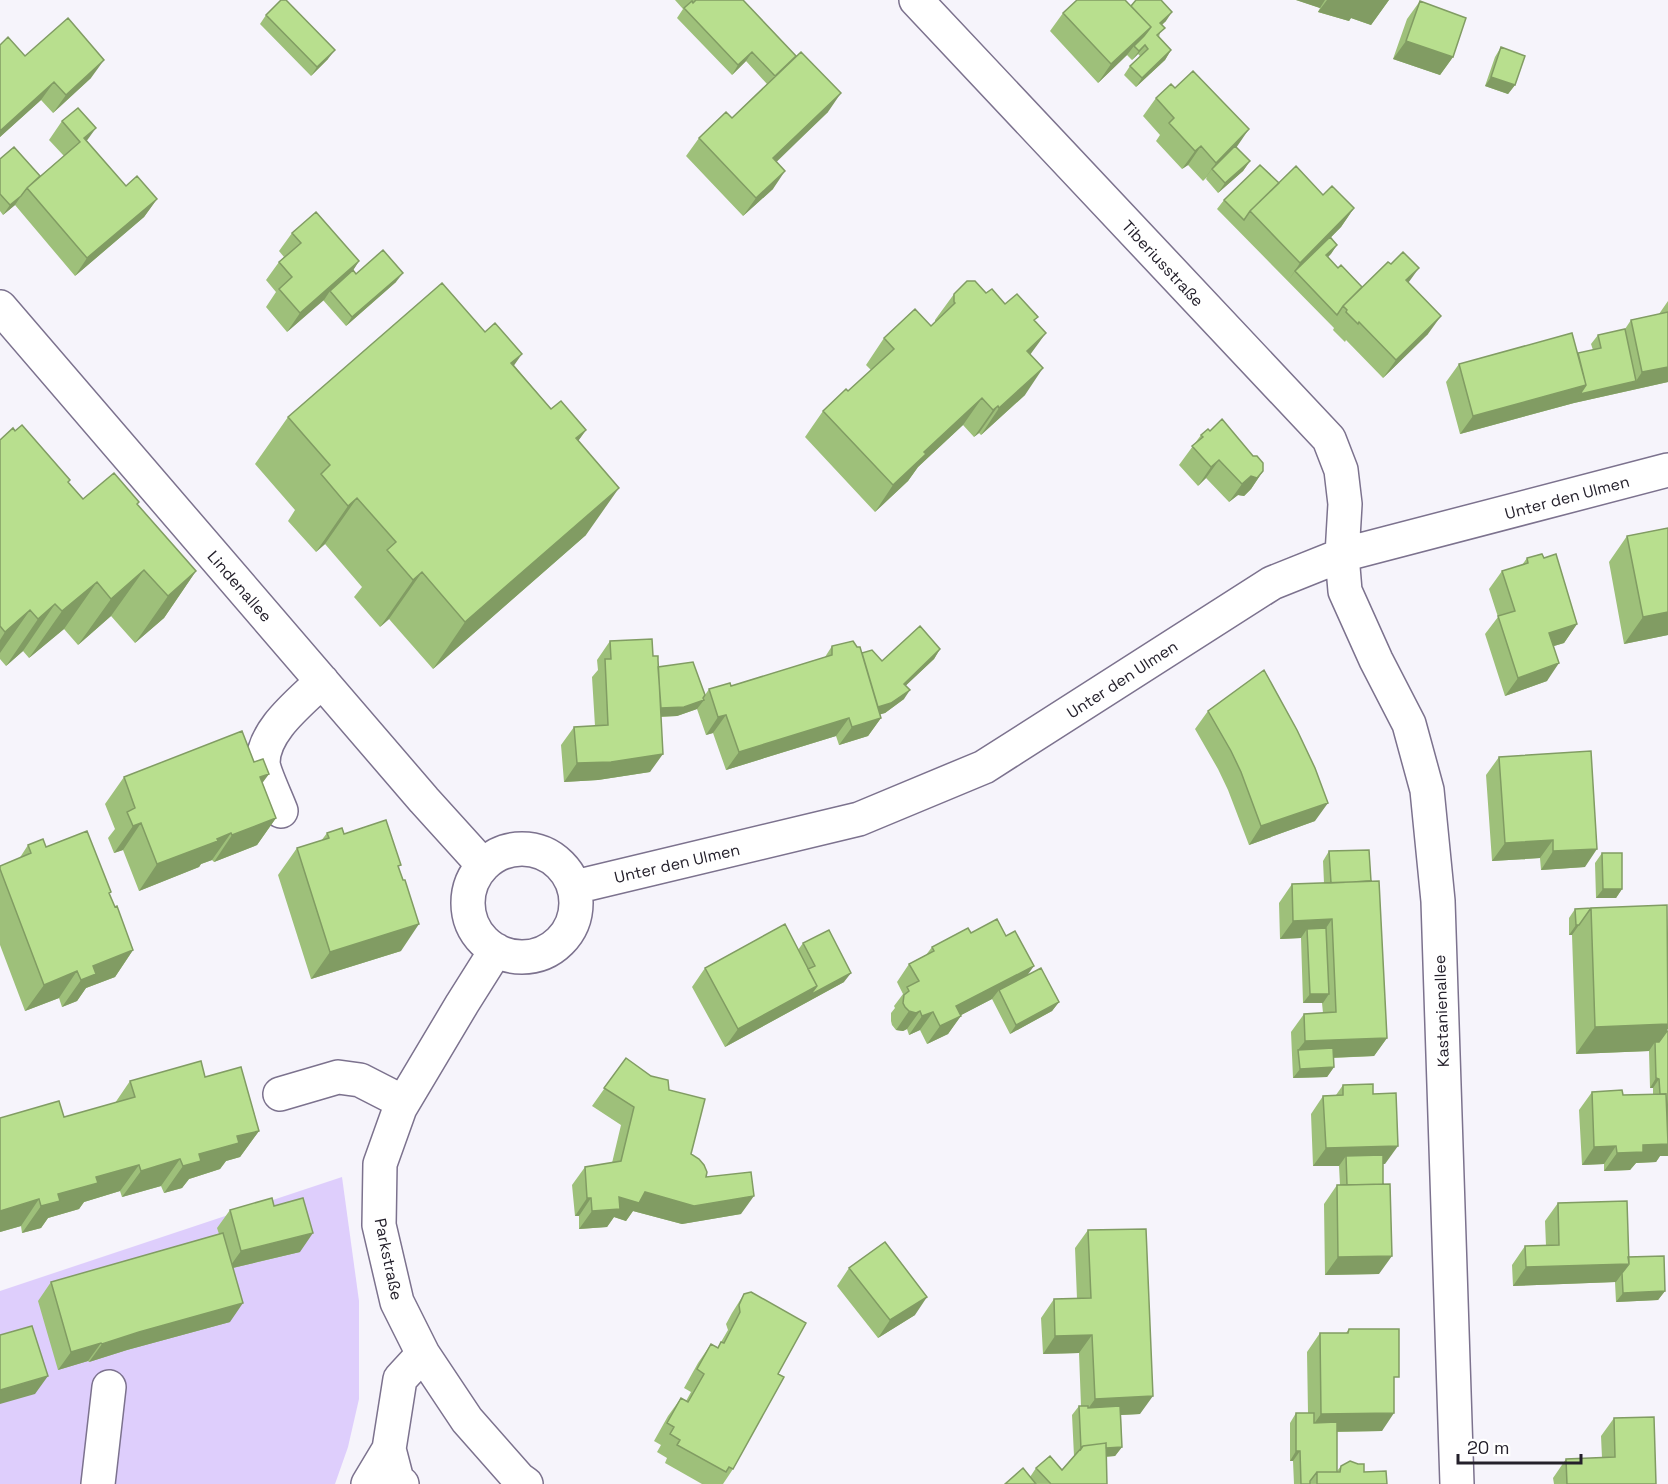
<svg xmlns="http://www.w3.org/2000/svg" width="1668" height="1484" font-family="'Space Grotesk',sans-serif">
<rect width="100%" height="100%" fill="#f6f4fb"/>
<!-- green -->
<path fill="#decefc" d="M342,1177L359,1301V1399L348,1447L335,1484H0V1291Z"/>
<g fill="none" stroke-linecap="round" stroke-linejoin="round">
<!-- minor casing -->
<g stroke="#7c728e" stroke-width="36">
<path id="minor" d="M916,0L1329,439L1341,470L1345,504L1342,555L1345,591L1376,660L1409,724L1427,790L1438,901L1457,1484
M0,307L424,800L482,864
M281,811C277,800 264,773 263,763C263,730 301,702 322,681
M468 903a54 54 0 1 1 108 0a54 54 0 1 1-108 0Z
M575,887L859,819L984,767L1272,583L1342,555L1668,470
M496,950L462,1004L400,1108L380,1164L379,1225L397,1302L423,1354L467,1420L519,1479L526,1484
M280,1094L338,1077L360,1080L403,1102
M98,1484L109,1387
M368,1484L389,1449
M402,1484L397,1480L389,1449L400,1379L423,1354"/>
</g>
<!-- minor -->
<use href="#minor" stroke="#fff" stroke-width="33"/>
</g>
<!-- wall -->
<path fill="#9ec07a" d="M675,0H743L828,112L776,161L773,189L743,216L686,156L699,138L732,118L767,84L746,61L732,75L677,18L683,9Z
M1296,0H1389L1371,25L1351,18L1349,21L1318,12L1320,8Z
M1420,1L1453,57L1440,75L1393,59L1407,19Z
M1131,6L1166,21L1162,25L1159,37L1171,50L1165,60L1136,87L1124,75L1130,66L1140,56L1138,54L1132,60L1127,55L1098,83L1050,31L1063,13Z
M266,15L328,59L311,76L260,24Z
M0,44L25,56L91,78L53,113L41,100L0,137Z
M1501,47L1515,85L1508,94L1485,86L1495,57Z
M1156,98L1236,148L1250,161L1243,171L1218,193L1206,179L1207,177L1203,181L1188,165L1182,169L1156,141L1160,135L1143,116Z
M62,121L87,141L126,186L157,199L144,217L75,276L15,205L3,215L0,211V159L40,176L64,156L49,140Z
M1279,183L1323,195L1354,208L1341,227L1331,237L1337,245L1328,257L1338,268L1362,287L1408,283L1428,334L1383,378L1346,340L1345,342L1333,330L1334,328L1217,209L1224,200Z
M292,233L359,261L353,270L356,274L396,282L346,326L323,300L287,332L266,307L276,292L266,280L279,262L284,257L279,251Z
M986,293L1035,321L1025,395L981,435L979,433L974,437L963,425L918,467L908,481L875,512L805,437L823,411L848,391L871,370L866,365L884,338L931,326L935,323V320L954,294Z
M1668,301V382L1574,403L1460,434L1446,382L1459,364L1578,353L1593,350L1591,344L1598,335L1625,329L1631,320L1659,314Z
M514,365L551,409L586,430L578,441L586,535L433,669L389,619L380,627L354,597L362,587L325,544L316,552L288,521L295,510L255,464L288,417Z
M1201,435L1263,471L1251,489L1244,496L1238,495L1229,502L1206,478L1198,486L1179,465Z
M0,440L68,482L83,499L139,502L137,504L196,571L164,618L135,643L111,616L78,645L64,629L29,658L23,651L6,666L0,659Z
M1668,528V635L1624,644L1609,562L1627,536Z
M1527,558H1544L1577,624L1564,643L1554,646L1547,681L1505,696L1485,634L1498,617L1489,589L1502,571L1522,565Z
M610,641L653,656L658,667L705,695L709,689L731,686L825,657L832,646L862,653L882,661L940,649L934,659L906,685L904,699L885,713L880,714L881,718L868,736L839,745L836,736L726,770L713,733L706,735L697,709L677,716L661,717L650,772L598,780L564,782L561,745L574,727L595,726L592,677L598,670L597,660Z
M1208,711L1315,821L1249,845L1228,790L1218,769L1195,729Z
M1499,757L1585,867L1541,870L1540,858L1492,861L1486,775Z
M124,777L262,783L276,818L257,845L214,862L212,860L201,864L199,867L139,891L123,850L114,853L108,838L115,829L105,804Z
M327,833L344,834L399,868L403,880L401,951L311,979L278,875L297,848L321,841Z
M28,845L46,847L109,894L133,950L115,977L86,988L77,1001L62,1007L59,998L25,1011L0,945V866L19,859Z
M1329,851L1371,881L1387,1038L1374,1056L1333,1058L1334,1067L1327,1077L1293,1078L1291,1032L1304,1014L1323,1013L1322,1003H1303L1301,938L1280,939L1279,903L1292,884L1324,883L1323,861Z
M1602,853L1622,889L1616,898H1596L1595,863Z
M1667,905V1031L1660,1156L1656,1162L1636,1163L1630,1170L1604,1171V1164L1582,1165L1579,1110L1592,1092L1623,1095H1653V1088H1650L1649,1051L1576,1054L1572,935H1569V918L1575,909Z
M971,933L1006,936L1028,975L1059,1002L1052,1011L1010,1034L992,999L961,1015L948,1034L927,1044L920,1030L909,1035L907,1029L903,1031L896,1030L892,1025L891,1021V1013L895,1008L894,1006L903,994L897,982L909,964L926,955L932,947Z
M803,943L844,982L725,1047L692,987L705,968L798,950Z
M626,1058L669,1090L691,1154L706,1177L741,1214L682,1224L633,1211L626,1221L614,1217L607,1227L579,1229V1216H575L572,1185L585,1167L612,1163L621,1125L592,1106Z
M205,1077L259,1131L240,1157L226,1161L220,1169L189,1179L182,1188L164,1193L161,1186L122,1197L120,1191L84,1202L79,1209L48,1218L41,1228L22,1233L21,1226L0,1232V1118L64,1117L115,1103L130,1081Z
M1343,1085L1373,1094L1385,1164H1383L1379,1274L1325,1275L1324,1204L1337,1185H1340L1339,1166H1313L1311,1114L1323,1096L1336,1095Z
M1558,1203L1628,1257L1665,1291L1658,1300L1616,1302L1615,1282L1513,1286L1512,1265L1525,1246H1546L1545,1221Z
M274,1206L300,1252L233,1268L230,1322L127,1350L89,1362L88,1361L58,1370L38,1301L51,1282L219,1234L217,1228L230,1210Z
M1088,1230L1140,1414L1121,1415L1122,1447L1115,1456L1106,1457L1107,1484H1005L1030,1477L1036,1468L1062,1470L1074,1456L1072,1415L1079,1406H1081L1079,1353L1043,1354L1041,1318L1054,1299H1077L1075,1248Z
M849,1268L915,1315L878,1338L837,1286Z
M744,1294L778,1374L733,1469L723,1484H702L665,1463L667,1458L657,1452L661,1445L654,1441L668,1416L681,1398L686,1401L691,1392L684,1388L698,1363L711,1344L717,1348L721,1342L728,1330L726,1324L732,1313Z
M1349,1329L1394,1384L1382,1431L1337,1432V1471L1341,1466L1364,1472L1387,1484H1294L1293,1461H1290V1423L1296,1413H1308L1307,1352L1320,1333H1346Z
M1614,1418L1656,1484H1554L1553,1478L1566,1459L1602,1458L1601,1436Z"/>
<!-- shaded-wall -->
<path fill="#819c63" d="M1296,0H1325L1320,8Z
M1327,0H1389L1371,25L1351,18L1349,21L1318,12Z
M1172,12L1166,21L1153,32L1160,23Z
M1151,27L1135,48L1134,46L1127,55L1098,83L1111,64Z
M1406,41L1453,57L1440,75L1393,59Z
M1145,45L1138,54L1132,60L1139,51Z
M335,50L328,59L311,76L317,67Z
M1171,50L1165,60L1136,87L1142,78Z
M752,52L746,61L732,75L738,65Z
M104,60L91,78L53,113L66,95Z
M1491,77L1515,85L1508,94L1485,86Z
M54,82L41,100L0,137V131Z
M841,93L828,112L761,177L773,158Z
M96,128L83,146L84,138Z
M1249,129L1236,148L1212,169L1203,181L1216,163Z
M1201,146L1188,165L1182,169L1195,151Z
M1250,161L1243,171L1218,193L1225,183Z
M785,171L773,189L743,216L756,198Z
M21,196L15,205L3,215L10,205Z
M157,199L144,217L75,276L87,258Z
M1354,208L1341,227L1296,273L1295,271L1288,281L1300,263Z
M1337,245L1331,254L1320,265L1326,255Z
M359,261L347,280L330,291L324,300L287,332L300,313Z
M1419,268L1406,286V280Z
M403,273L396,282L346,326L352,317Z
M1441,316L1428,334L1383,378L1396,360Z
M1046,333L1027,359V351Z
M522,354L489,401L511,363Z
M1668,367V382L1574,403L1460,434L1473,416L1586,385L1636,381L1642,372Z
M1043,368L1025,395L981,435L999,408Z
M982,398L963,425L918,467L908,481L875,512L893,485L924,452Z
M998,406L979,433L974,437L993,410Z
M586,430L553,476L576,438Z
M1219,460L1206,478L1198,486L1211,467Z
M1263,471L1251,489L1244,496L1238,495L1229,502L1242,484L1251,476Z
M619,488L586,535L433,669L465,622Z
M357,498L325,544L316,552L348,506Z
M144,570L111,616L78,645L111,599Z
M196,571L164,618L135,643L168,596Z
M422,572L389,619L380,627L413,580Z
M97,582L64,629L29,658L62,611Z
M55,604L23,651L6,666L38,619Z
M30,610L0,653V640L5,632Z
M1668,612V635L1624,644L1643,617Z
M1577,624L1564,643L1537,651L1549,633Z
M940,649L934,659L898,693L904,684Z
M1559,663L1547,681L1505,696L1518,678Z
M910,690L904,699L885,713L868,718L874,708Z
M704,700L697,709L677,716L647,717L654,708Z
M726,715L713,733L706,735L718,717Z
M849,718L836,736L726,770L739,752Z
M881,718L868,736L839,745L852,727Z
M663,754L650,772L598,780L564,782L577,763Z
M269,774L250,800L260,777Z
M1328,803L1315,821L1249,845L1261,826Z
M276,818L257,845L214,862L232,835Z
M141,823L123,850L114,853L133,826Z
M231,833L212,860L201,864L199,867L139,891L157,864Z
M1553,840L1540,858L1492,861L1505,843Z
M1597,849L1585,867L1541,870L1553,851Z
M1603,889H1622L1616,898H1596Z
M1332,919L1320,937L1307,929L1301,938L1280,939L1293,921Z
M419,924L401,951L311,979L330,952Z
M1576,925H1579L1572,935H1569Z
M133,950L115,977L86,988L77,1001L62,1007L81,980L93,966Z
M1034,966L1021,984L999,990L992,999L944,1024L961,1016L948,1034L927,1044L940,1026L956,1006Z
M77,971L59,998L25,1011L44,985Z
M851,973L844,982L725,1047L738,1029L817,986Z
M1310,994H1329L1323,1003H1303Z
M1059,1002L1052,1011L1010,1034L1016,1025Z
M909,1011H920L907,1029L903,1031L896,1030Z
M933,1012L920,1030L909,1035L922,1016Z
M1668,1024V1029L1656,1046L1655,1042L1649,1051L1576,1054L1595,1027Z
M1387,1038L1374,1056L1299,1059L1298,1050L1305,1041Z
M1334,1067L1327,1077L1293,1078L1300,1069Z
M1656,1078L1659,1079L1653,1088H1650Z
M259,1131L240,1157L226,1161L220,1169L189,1179L182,1188L164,1193L183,1166L199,1154L237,1136Z
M1668,1144V1156H1660L1656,1162L1636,1163L1630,1170L1604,1171L1617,1153L1643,1145Z
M1398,1146L1385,1164L1346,1165V1156L1339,1166H1313L1326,1148Z
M1616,1146L1604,1164L1582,1165L1594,1147Z
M180,1159L161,1186L122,1197L141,1171Z
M139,1165L120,1191L84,1202L79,1209L48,1218L41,1228L22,1233L41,1206L58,1194L96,1177Z
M645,1192L754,1196L741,1214L682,1224L633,1211L626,1221L614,1217L607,1227L579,1229L592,1211L619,1197Z
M587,1198H591L579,1216H575Z
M39,1199L21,1226L0,1232V1211Z
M313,1233L300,1252L228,1269L241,1251Z
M1392,1256L1379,1274L1325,1275L1338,1257Z
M1629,1264L1616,1282L1513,1286L1526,1267Z
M1665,1291L1658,1300L1616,1302L1623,1293Z
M927,1297L915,1315L878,1338L890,1320Z
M243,1303L230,1322L127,1350L89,1362L102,1344L139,1332Z
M1092,1335L1079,1353L1043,1354L1055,1336Z
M101,1343L88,1361L58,1370L71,1352Z
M48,1376L35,1394L0,1404V1390Z
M1153,1396L1140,1414L1082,1417L1095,1399Z
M1394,1413L1382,1431L1308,1432L1321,1414Z
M1122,1447L1115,1456L1074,1458L1081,1449Z
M1296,1451H1300L1293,1461H1290Z"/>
<!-- building -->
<path fill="#b8df8e" stroke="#819c63" stroke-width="1.5" d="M281,0H286L335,50L317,67L266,15Z
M696,0H743L796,56L775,76L752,52L738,65L684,8L692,1L693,3Z
M1077,0H1125L1151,27L1111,64L1063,13Z
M1136,0H1161L1172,12L1160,23L1165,28L1157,35L1171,50L1142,78L1130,66L1148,49L1145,45L1139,51L1134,46L1144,36L1151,27L1131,6Z
M1420,1L1466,18L1453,57L1406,41Z
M68,18L104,60L66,95L54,82L0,131V45L8,37L25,56Z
M1501,47L1525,56L1515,85L1491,77Z
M801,52L841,93L773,158L785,171L756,198L699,138L726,112L732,118Z
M1193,71L1249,129L1216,163L1201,146L1195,151L1169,123L1174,118L1156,98L1171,84L1175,88Z
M78,108L96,128L84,138L126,186L137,176L157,199L87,258L27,188L80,142L62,121Z
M1235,146L1250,161L1225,183L1212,169Z
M14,147L40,176L27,188L21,196L10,205L0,194V159Z
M1260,165L1279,183L1250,211L1244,220L1224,200Z
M1296,166L1323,195L1332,186L1354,208L1300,263L1250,211Z
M316,212L359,261L300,313L279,289L292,277L279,262L301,243L292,233Z
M1330,237L1337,245L1326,255L1338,268L1341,265L1362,287L1343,306L1337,315L1295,271Z
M383,250L403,273L352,317L330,291L353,270L356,274Z
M1403,252L1419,268L1406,280L1441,316L1396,360L1359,322L1358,324L1346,312L1347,310L1343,306L1388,262L1391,264Z
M967,281H975L986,293L992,289L1005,304L1017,294L1038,317L1034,320L1046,333L1027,351L1043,368L999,408L998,406L993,410L982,398L924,452L926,454L893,485L823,411L846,389L848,391L894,349L884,338L915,309L931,326L955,303L954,302V294Z
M442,283L485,332L495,323L522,354L511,363L551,409L561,401L586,430L576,438L619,488L465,622L422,572L413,580L387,550L396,542L357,498L348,506L321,474L330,465L288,417Z
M1668,312V367L1642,372L1631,320Z
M1625,329L1636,381L1580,394L1586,385L1578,353L1601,348L1598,335Z
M1572,333L1586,385L1473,416L1459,364Z
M1222,419L1253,456H1257L1263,463V471L1257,478L1251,476L1242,484L1219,460L1211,467L1192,446L1203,437L1201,435L1208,429L1210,431Z
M22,425L70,480L68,482L83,499L114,473L139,502L137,504L196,571L168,596L144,570L111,599L97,582L62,611L55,604L38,619L30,610L5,632L0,626V440L13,428L15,431Z
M1668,528V612L1643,617L1627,536Z
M1542,554L1544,558L1556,554L1577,624L1549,633L1559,663L1518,678L1498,616L1515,611L1502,571L1528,563L1527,558Z
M920,626L940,649L904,684L910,690L891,703L878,707L862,653L872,650L882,661Z
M652,639L653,656H658V660L663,754L611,762L577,763L574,727L608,725L605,659H611L610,641Z
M853,641L857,647H860L881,718L852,727L849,718L739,752L726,715L718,717L709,689L730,683L731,686L832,655V646Z
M693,662L705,695L703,698L704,700L684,707L661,708L658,667Z
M1264,670L1297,730L1315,768L1328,803L1261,826L1241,772L1231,751L1208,711Z
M242,731L254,762L263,759L269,774L260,777L276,818L232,835L231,833L217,839L218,841L157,864L141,823L133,826L127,812L135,808L124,777Z
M1591,751L1597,849L1553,851V840L1505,843L1499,757Z
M386,820L401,865L398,866L403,880H405L419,924L330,952L297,848L329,838L327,833L342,828L344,834Z
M87,831L111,892L109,893L115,907L117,906L133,950L93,966L96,974L81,980L77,971L44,985L0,869V866L31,853L28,845L43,839L46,847Z
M1369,850L1371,881L1331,883L1329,851Z
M1602,853H1622V889H1603Z
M1379,881L1387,1038L1305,1041L1304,1014L1336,1012L1332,919L1293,921L1292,884Z
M1667,905L1668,1024L1595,1027L1591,908Z
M1591,908L1579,925H1576L1575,909Z
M997,919L1006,936L1015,931L1034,966L956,1006L961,1016L940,1026L933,1012L922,1016L920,1011L916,1013L909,1011L905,1007L903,1003L904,995L909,991L907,987L919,981L909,964L934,951L932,947L968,928L971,933Z
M785,924L817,986L738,1029L705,968Z
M1326,928L1329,994H1310L1307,929Z
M829,930L851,973L810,995L817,986L808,969L815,966L803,943Z
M1041,968L1059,1002L1016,1025L999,990Z
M1667,1031H1668V1136L1666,1094H1660L1659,1079L1656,1078L1655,1042H1659Z
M1333,1048L1334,1067L1300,1069L1298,1050Z
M626,1058L651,1076L668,1080L669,1090L705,1099L691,1154L699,1159L704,1165L707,1172L706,1177L751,1172L754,1196L694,1206L645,1192L639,1203L619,1197L620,1209L592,1211L591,1198H587L585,1167L621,1161L634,1107L604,1088Z
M201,1061L205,1077L241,1067L259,1131L237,1136L239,1143L199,1154L201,1161L183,1166L180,1159L141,1171L139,1165L96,1177L98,1183L58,1194L60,1201L41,1206L39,1199L0,1211V1118L59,1101L64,1117L135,1097L130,1081Z
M1373,1084V1094L1396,1093L1398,1146L1326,1148L1323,1096L1343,1095V1085Z
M1622,1090L1623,1095L1666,1094L1668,1144L1643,1145V1152L1617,1153L1616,1146L1594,1147L1592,1092Z
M1383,1155V1184L1347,1185L1346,1156Z
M1390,1184L1392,1256L1338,1257L1337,1185Z
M272,1198L274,1206L303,1198L313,1233L241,1251L230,1210Z
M1627,1201L1629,1264L1526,1267L1525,1246L1559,1245L1558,1203Z
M1146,1229L1153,1396L1095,1399L1092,1335L1055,1336L1054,1299L1091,1298L1088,1230Z
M223,1233L243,1303L139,1332L102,1344L101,1343L71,1352L51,1282Z
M885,1242L927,1297L890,1320L849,1268Z
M1664,1256L1665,1291L1623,1293L1622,1273L1629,1264L1628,1257Z
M751,1292L806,1323L778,1374L784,1377L733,1469L729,1467L726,1472L677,1445L680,1440L670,1434L674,1427L667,1423L681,1398L688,1402L704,1374L697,1369L711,1344L718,1348L721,1342L724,1343L740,1312L739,1305L744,1294Z
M32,1326L48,1376L0,1390V1335Z
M1349,1329H1399V1377H1394V1413L1321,1414L1320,1333H1348Z
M1079,1406H1088V1408L1120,1406L1122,1447L1106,1448V1443L1083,1446L1081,1449Z
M1296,1413H1314V1423L1337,1422V1472H1317L1310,1481V1484H1301L1300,1451H1296Z
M1654,1417L1656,1484H1567L1566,1459L1615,1457L1614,1418Z
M1106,1443L1107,1484H1051L1036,1468L1050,1456L1062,1470L1083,1446Z
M1350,1461L1358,1464H1364V1472L1386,1471L1387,1484H1317V1472H1340L1341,1466Z
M1023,1468L1036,1484H1005Z"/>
<g text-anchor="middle" stroke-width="6" stroke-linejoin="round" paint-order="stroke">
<!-- street labels -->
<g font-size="16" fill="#24202b" stroke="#fff">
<text transform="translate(1163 263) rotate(47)" y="6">Tiberiusstraße</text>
<text transform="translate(1567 497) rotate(-15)" y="6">Unter den Ulmen</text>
<text transform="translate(240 586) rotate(49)" y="6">Lindenallee</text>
<text transform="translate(1122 679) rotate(-33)" y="6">Unter den Ulmen</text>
<text transform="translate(677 863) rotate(-13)" y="6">Unter den Ulmen</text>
<text transform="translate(1441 1011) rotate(-92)" y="6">Kastanienallee</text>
<text transform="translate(389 1259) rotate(78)" y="6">Parkstraße</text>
</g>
</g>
<!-- scale -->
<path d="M1458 1454v9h123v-9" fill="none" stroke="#24202b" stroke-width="3"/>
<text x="1467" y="1454" font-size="18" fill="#24202b" stroke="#ffffff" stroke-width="4.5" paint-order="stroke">20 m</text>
</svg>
